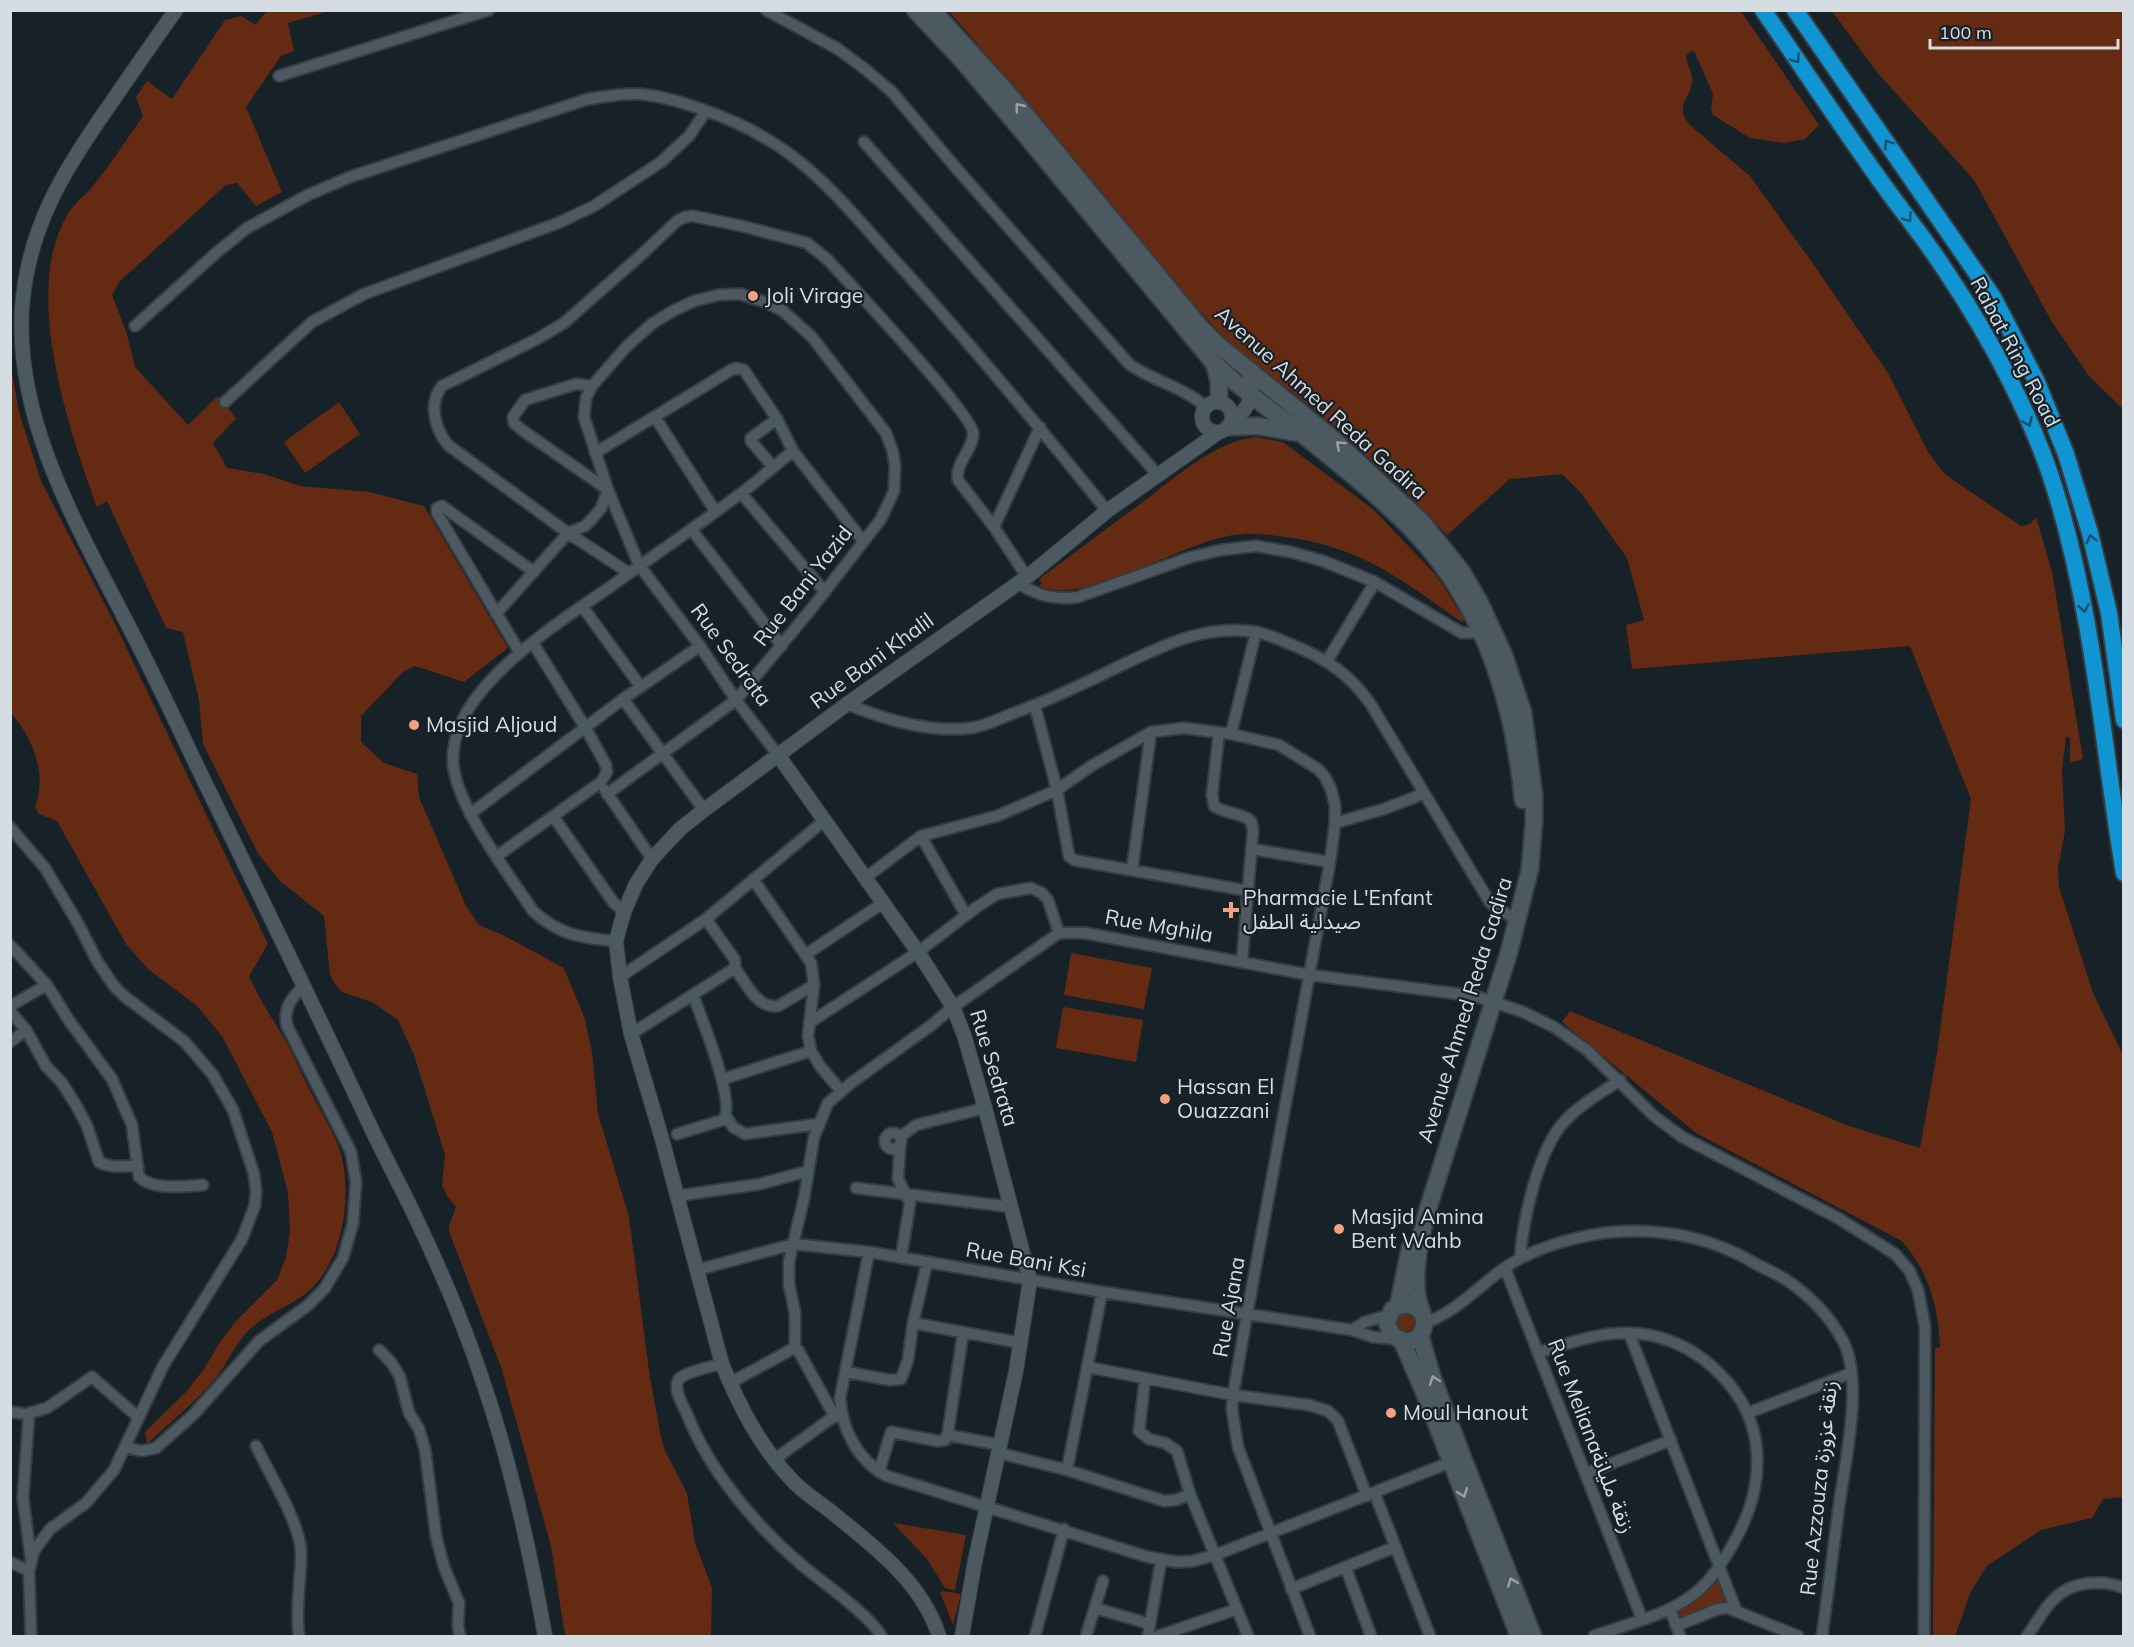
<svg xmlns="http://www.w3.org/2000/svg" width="2134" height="1647" font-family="Mulish,'Noto Sans Arabic',sans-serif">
<rect width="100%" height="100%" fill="#172128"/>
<!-- green -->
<path fill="#642a12" d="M267,11H329L288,23L294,51L281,56L246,107L282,192L256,206L237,183L226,185L120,281L112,295L127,334L135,367L188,425L218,396L236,418L213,443L227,468L264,474L300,486L369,492L424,506L508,648L464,682L415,666L403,672L361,716V742L384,763L417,774L419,797L466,906L479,925L503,935L564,968L585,1019L592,1052L598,1114L629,1217L650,1378L661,1437L665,1451L687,1493L695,1543L712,1588L711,1636H565L551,1546L502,1370L450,1234L449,1226L456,1207L447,1196L442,1185L445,1155L414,1055L398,1020L372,1002L342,992L333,981L330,975L324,916L280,881L259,855L203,744L199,700L183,632L166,628L107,501L97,507C69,430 21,290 68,214C74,203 85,196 92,187C111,164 127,139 143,116L136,97L147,81L172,99L225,20L242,16L255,25Z
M949,11H1741L1819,125L1805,139L1784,143L1750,138L1713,115L1711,109L1713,94L1694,51H1691L1686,56C1686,64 1693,71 1692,80C1692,99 1672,105 1691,126L1750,176L1814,265L1888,373L1928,452L1941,470L1949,477L2021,526L2030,524L2036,517L2052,572L2083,759L2070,763V738L2066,736L2062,771L2065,831L2058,868L2059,887L2093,993L2123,1055V1497L2103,1499L2092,1518L2041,1530L1987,1566L1971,1591L1955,1636H1933L1935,1348L1940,1347C1938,1305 1929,1273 1902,1241L1696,1133L1562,1022L1570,1011L1849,1126L1920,1148L1937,1053L1971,799L1910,646L1632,669L1626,625L1644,620L1627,558L1581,493L1562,474L1510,479L1447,535L1406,492L1317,412L1225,339L1166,273L1099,189Z
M1832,11H2123V409L2089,376L2052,322L1974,180L1876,71Z
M10,361L19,412L41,481L115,624L268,944L249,976C260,1002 276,1023 289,1047C296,1060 302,1075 309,1088C318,1107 330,1126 338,1145C354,1187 345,1258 310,1290C292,1306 267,1313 250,1329C235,1343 228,1363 216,1378C196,1402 170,1422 147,1444L145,1432L186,1392L204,1369L218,1345L235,1322L277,1280L286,1257L290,1232L288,1193L272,1132L222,1036L196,1005L148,969L126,944L57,821L39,814L35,806C48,775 32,737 11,713Z
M339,402L360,434L305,473L284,442Z
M1255,437L1283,442L1374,510L1436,575L1465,620L1462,622C1402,581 1367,550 1293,538C1276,536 1260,533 1243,534C1186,537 1087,608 1039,586L1042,583L1039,579C1073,554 1106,529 1140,504C1174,479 1211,443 1255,437Z
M1071,953L1152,968L1144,1009L1064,995Z
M1063,1007L1143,1020L1136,1062L1056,1048Z
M1406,1311L1417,1318L1415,1331L1407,1334L1396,1327C1395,1318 1397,1315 1406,1311Z
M893,1523L966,1535L955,1590L945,1588L927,1559Z
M1716,1581H1719L1726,1600L1680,1618L1677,1609L1695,1601Z
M943,1591L961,1594L953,1625L940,1592Z"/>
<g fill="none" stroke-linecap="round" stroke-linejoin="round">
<!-- minor casing -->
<g stroke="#363d42" stroke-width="14">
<path id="minor" d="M766,10L838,49L865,69L892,92L956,168L1129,364C1153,381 1183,387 1205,406
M279,76L489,10
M864,142L1158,475
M135,326L216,253L247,228L308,195L350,177L588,99C604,97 621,93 637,94C671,95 736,120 765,138C815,166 852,213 890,255C966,338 1037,424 1107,511
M225,402L312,322L364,294L558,223L594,206L661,162L689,136L706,111
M655,417L715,511
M595,453L731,370L736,368L744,370L777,419L793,451L863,541
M773,467L751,441V438L777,419
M741,493L825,592
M994,527L1040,427
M691,529L782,646
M629,573L568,533L448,445C435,429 428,403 442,386L537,339L564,323L641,255L677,221L685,217L693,216L742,226L807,243L828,260C848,282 973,415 973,433C974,449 955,462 958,480L994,527L1027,577
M1017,583C1040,596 1052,600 1078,597L1191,557L1221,550L1256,546L1291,552L1323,561L1375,582L1462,633L1481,632
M582,606L641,687
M496,614L568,533L585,526L593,518L601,508L608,490L522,430L514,423L513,417L525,400L576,384L592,386
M520,653L437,513V508L442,506L534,572
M1327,661L1375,582
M623,699L704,810
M847,704C886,720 929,733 971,728C986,726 1001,718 1014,713C1051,700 1087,682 1122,665C1166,644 1206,624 1257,632C1270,635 1283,641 1295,646C1328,660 1349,674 1370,703L1489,901L1497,909L1509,915
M1035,706L1057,790L1069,856L1074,860L1249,891
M1219,733L1212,795L1214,806C1225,814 1240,812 1251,821L1253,830L1242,961
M1231,734L1256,632
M605,790L652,859
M607,794L736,700L812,608L881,519L894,491L895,467L893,452L886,433L812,337L783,311L765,302L740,294L718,295L694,301L673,311L653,323L627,346L592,386L586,398L584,417L608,490L639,565L700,646L736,700L778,755
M470,814L623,699L700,646
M553,816L613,902L624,912
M1335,823L1384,809L1423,794
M10,827L45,868L79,925L97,961L114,986L124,996L185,1042L213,1075L233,1110L254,1174L256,1191L255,1205L242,1239L163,1366L114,1470L86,1503L50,1529L34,1551L29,1571L31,1636
M921,836L966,915
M1251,849L1330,862
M497,856L601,782L607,772L606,765L585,727L533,643
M1132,870L1151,732
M865,878L921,836L997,816L1057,790L1091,766L1151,732L1184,728L1231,734L1279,745L1318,769L1325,777L1331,789L1335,805V823L1330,862L1247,1314L1233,1395L1232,1410L1238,1447L1310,1636
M753,879L811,963L814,985L808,1036L811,1051L820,1066L841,1091
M616,941C582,938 559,935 533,911C509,874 453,803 453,759C453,728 471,701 492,679C526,643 569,615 610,587C653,556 697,526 740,494C758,481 775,465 793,451
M10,945L47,985L68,1019L112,1079L132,1125L139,1177C155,1191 183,1186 203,1185
M805,955L883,903
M735,968C746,983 757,1009 778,1006L814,985
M620,977L706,919L825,820
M10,1006L47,985
M10,1011L26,1030L46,1066L62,1083L76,1105L87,1126L99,1162C110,1168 125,1167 137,1165
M809,1023L918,952L977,907L997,894L1031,888L1042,893L1048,900L1059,933
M631,1034L735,968V960L706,919
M10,1042L26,1030
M723,1079L811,1051
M726,1116L733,1127L745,1134L818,1124
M885 1141a8 8 0 1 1 16 0a8 8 0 1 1-16 0Z
M677,1134L723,1120C737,1104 701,1017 693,995
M900,1137L916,1125L985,1108
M900,1146L898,1179L910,1203L901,1258
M856,1188L1011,1207
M676,1196L760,1184L808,1171
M869,1252L840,1398C842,1430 858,1461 887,1476L1148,1557L1177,1562L1193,1561L1215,1555L1456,1460
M1520,1258C1523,1220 1538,1150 1564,1122C1579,1105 1601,1093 1620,1080
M1505,1268L1642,1619
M697,1270L794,1244L869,1252L1102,1292L1352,1330L1373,1337L1396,1339
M913,1323L1021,1343
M1424,1323C1453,1315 1481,1284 1506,1267C1528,1252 1552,1244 1577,1238C1637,1223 1703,1232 1756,1264C1767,1270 1778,1274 1788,1281C1810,1296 1830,1317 1843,1341C1864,1381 1845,1462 1839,1506C1833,1550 1828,1593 1822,1636
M1352,1330L1365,1322L1389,1315
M1629,1333L1736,1610
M379,1350L391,1362L400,1377L409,1413L419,1429L425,1449L436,1536L444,1567L459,1603L458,1626L460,1636
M795,1350V1313L789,1284V1261L804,1198L814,1137L828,1103L851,1083L929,1027L953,1007L1059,933H1085L1310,975L1475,996L1523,1012L1554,1027L1587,1050L1654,1116L1682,1137L1838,1218L1895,1254L1909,1270L1918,1290L1925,1327L1924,1636
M1538,1353C1574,1341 1610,1328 1649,1335C1676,1340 1700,1354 1719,1373C1769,1422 1766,1487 1733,1544C1722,1563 1711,1581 1694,1594C1666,1616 1627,1624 1594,1636
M722,1364C713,1366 685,1372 679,1379C672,1388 683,1405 687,1414C709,1471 757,1527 803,1566C822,1582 872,1617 881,1636
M1087,1367L1233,1395L1309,1405L1328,1411L1338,1421L1367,1496
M846,1372L890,1380L901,1379L908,1360L913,1323L927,1263
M1145,1379L1139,1431L1149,1439L1165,1443L1177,1451L1190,1494L1248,1636
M730,1383L787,1352L792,1349L798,1350L835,1417
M10,1412L26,1414L47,1408L92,1377L138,1417
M29,1413L23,1498L31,1560
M1748,1413L1851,1373
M947,1435L1001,1445
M256,1446C269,1473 301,1525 301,1553C301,1581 295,1608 299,1636
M125,1447L141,1451L156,1448L194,1414L259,1341L307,1306L325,1288L343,1258L353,1223L356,1182L351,1152L287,1026C283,1007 292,998 304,985
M999,1453L1067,1470L1164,1501L1176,1500L1190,1494
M775,1459L840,1412
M1067,1470L1102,1292
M879,1472L891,1432L938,1441L945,1440L948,1432L963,1334
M1585,1474L1671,1440
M1375,1494L1430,1636
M10,1562L29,1571
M1346,1568L1371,1636
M1291,1589L1395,1547
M1095,1608L1150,1624L1148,1636
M1670,1609L1680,1636
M1150,1624L1161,1560
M1676,1626L1718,1609L1728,1608L1798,1636
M1035,1636L1064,1529
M1086,1636L1103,1581
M1158,1636L1237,1609
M2027,1636C2036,1624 2044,1608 2055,1598C2073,1581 2102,1579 2124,1588"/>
</g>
<!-- tertiary casing -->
<g stroke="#363d42" stroke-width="16">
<path id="tertiary" d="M176,10C153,42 131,74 109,106C64,170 28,227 22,308C15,419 75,522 124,617C149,665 172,713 195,762C255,885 315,1008 373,1132C386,1159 400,1185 413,1212C440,1268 465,1326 484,1385C512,1467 530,1551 545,1636
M1202 417a15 15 0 1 1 30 0a15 15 0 1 1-30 0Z
M1231,422C1250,410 1258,389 1247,368
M778,755L918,952L953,1007L964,1035L985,1108L1030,1280L1016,1371L975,1561L962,1636
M939,1636C922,1581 872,1545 829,1510C816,1500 801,1491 790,1478C759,1445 739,1405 722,1364L662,1139L631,1034L620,977L616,941L624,912L636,884L652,859L680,829L704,810L847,704L1027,577L1107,511L1219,432"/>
</g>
<!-- secondary casing -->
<g stroke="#363d42" stroke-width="20">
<path id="secondary" d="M915,10L961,59L1023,132L1213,362C1243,392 1279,415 1312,442C1351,474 1393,507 1426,545C1488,618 1514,707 1523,800
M932,10L1006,91L1201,328L1217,344L1332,438L1422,522L1462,572L1479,601L1504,655L1523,712L1534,795V820L1530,869L1509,952L1427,1212C1420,1239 1414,1266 1417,1294C1418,1305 1425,1315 1424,1325C1420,1349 1391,1345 1387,1322L1392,1310C1402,1303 1411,1303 1420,1311
M1214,363L1219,382V396
M1229,427L1258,426L1299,433
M1398,1306L1410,1248
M1420,1335L1432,1376L1463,1458L1533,1636
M1402,1341L1424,1392L1519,1636"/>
</g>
<!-- trunk casing -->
<g stroke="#363d42" stroke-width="20">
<path id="trunk" d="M1763,10C1801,65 1838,121 1877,176C1900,209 1926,240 1947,273C1991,339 2035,421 2057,496C2094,618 2103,747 2124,873
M1795,10L1993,297L2036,380L2066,454L2090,533L2109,613L2124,720"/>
</g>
<!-- minor -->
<use href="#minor" stroke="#4d5961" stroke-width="10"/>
<!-- tertiary -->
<use href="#tertiary" stroke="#4d5961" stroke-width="14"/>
<!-- secondary -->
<use href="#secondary" stroke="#4d5961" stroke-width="16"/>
<!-- trunk -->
<use href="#trunk" stroke="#1094d2" stroke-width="16"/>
</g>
<!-- one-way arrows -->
<defs><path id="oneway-chevron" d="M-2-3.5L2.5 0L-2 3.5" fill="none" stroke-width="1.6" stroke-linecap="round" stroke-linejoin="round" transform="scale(1.5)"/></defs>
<g stroke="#144f6c">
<use href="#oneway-chevron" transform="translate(1796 59) rotate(55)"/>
<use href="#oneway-chevron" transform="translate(1888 144) rotate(-125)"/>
<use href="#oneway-chevron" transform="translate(1908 218) rotate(54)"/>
<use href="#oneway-chevron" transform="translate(2028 422) rotate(67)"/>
<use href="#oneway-chevron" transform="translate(2091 539) rotate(-104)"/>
<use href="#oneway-chevron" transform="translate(2084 608) rotate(79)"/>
</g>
<g stroke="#98a2a8">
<use href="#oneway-chevron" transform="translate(1019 107) rotate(-129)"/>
<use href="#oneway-chevron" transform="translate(1340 445) rotate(-138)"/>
<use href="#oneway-chevron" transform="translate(1434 1380) rotate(-110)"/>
<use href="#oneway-chevron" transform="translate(1463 1493) rotate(69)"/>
<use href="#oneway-chevron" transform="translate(1512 1582) rotate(-111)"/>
</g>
<!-- markers -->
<g fill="#f2a081" stroke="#172128" stroke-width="2">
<circle cx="753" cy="296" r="6"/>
<circle cx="414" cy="725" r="6"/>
<path d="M1228 901h6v6h6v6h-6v6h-6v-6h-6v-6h6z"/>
<circle cx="1165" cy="1099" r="6"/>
<circle cx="1339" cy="1229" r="6"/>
<circle cx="1391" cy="1413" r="6"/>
</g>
<g text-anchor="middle" stroke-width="4.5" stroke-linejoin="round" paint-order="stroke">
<!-- poi labels -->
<g font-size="21" fill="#d6dde2" stroke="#172128" text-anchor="start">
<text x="765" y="303">Joli Virage</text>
<text x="426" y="732">Masjid Aljoud</text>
<text x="1243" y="905">Pharmacie L'Enfant<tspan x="1243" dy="24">صيدلية الطفل</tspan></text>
<text x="1177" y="1094">Hassan El<tspan x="1177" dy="24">Ouazzani</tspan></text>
<text x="1351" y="1224">Masjid Amina<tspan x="1351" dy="24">Bent Wahb</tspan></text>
<text x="1403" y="1420">Moul Hanout</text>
</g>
<!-- street labels -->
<g font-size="21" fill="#d6dde2" stroke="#172128">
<text transform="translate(2015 352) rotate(62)" y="7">Rabat Ring Road</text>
<text transform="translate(1321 403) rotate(42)" y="7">Avenue Ahmed Reda Gadira</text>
<text transform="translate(803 586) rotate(-52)" y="7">Rue Bani Yazid</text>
<text transform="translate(731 655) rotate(54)" y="7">Rue Sedrata</text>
<text transform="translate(872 661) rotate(-36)" y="7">Rue Bani Khalil</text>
<text transform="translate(1159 926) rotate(10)" y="7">Rue Mghila</text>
<text transform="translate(1465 1010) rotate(-73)" y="7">Avenue Ahmed Reda Gadira</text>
<text transform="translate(994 1068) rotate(73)" y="7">Rue Sedrata</text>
<text transform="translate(1026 1260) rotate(10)" y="7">Rue Bani Ksi</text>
<text transform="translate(1229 1307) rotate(-80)" y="7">Rue Ajana</text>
<text transform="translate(1591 1436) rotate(69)" y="7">Rue Melianaزنقة مليانة</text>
<text transform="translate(1819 1488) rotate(-84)" y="7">Rue Azzouza زنقة عزوزة</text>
</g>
</g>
<!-- border -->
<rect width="2134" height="1647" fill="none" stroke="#d6dde2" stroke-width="24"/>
<!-- scale -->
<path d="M1930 39v9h188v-9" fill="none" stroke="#d6dde2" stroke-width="3"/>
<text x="1939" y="39" font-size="18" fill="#d6dde2" stroke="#172128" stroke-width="4.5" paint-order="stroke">100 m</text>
</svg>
